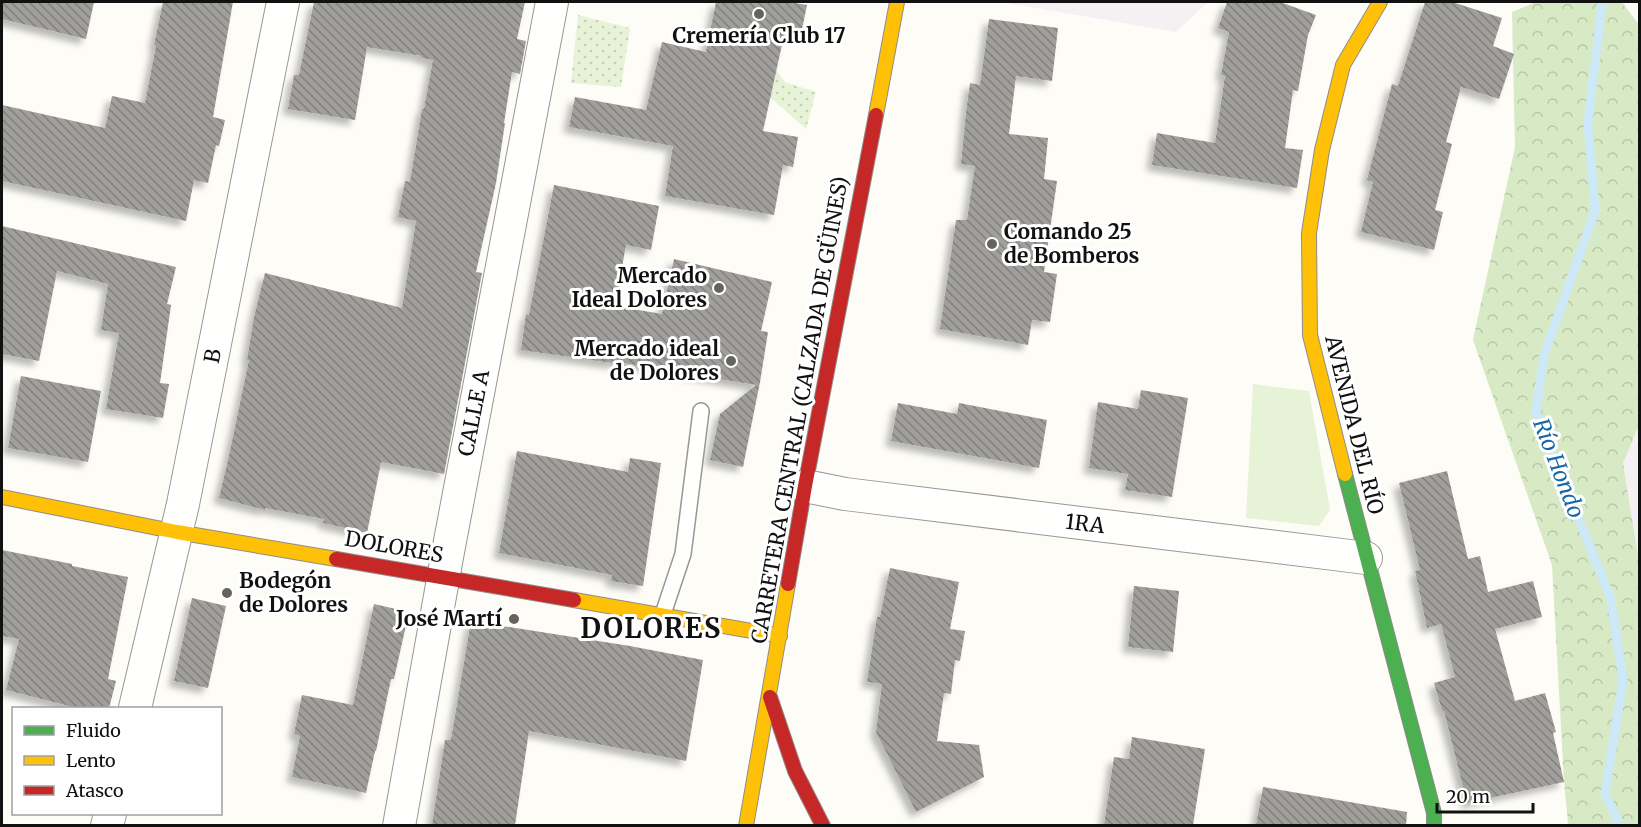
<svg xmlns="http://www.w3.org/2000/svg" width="1641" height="827" font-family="Merriweather,serif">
<defs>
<pattern id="grass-dots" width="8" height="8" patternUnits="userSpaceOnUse" patternTransform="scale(1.5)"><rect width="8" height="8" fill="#e7f3d7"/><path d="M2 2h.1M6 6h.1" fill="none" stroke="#c5cfb8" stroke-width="1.8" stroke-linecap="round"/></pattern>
<pattern id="forest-crowns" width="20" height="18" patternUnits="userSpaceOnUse" patternTransform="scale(1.5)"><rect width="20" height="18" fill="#d8eac5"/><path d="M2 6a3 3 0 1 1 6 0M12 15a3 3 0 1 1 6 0" fill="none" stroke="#b8c8a8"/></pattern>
<pattern id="building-back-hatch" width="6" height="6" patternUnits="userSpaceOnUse" patternTransform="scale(1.5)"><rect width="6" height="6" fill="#a19f9c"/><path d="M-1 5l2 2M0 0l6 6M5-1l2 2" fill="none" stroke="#82807e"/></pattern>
<filter id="shadow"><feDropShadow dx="-5.5" dy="5.5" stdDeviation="3" flood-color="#0004"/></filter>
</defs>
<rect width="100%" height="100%" fill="#fdfcf7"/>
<!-- industrial -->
<path fill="#f5f0f3" d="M1001,2H1208L1176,32Z
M1639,423V561L1623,463Z"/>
<!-- grass -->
<path fill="url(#grass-dots)" d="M578,15L630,28L621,87L571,83Z
M776,70L785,82L816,92L806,129L770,97Z"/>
<!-- forest -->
<path fill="url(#forest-crowns)" d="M1536,2H1622L1640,26V423L1623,463L1639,561V825H1566L1568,823L1564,782L1552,565L1473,340L1515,147L1512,12Z"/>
<!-- park -->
<path fill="#e7f3d7" d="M1253,384L1309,391L1330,510L1319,526L1246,518Z"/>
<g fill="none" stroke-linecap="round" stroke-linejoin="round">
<!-- stream -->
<path stroke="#cde8f7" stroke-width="9" d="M1602,2L1588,123L1595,211L1544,355L1536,412L1611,599L1623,681L1605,793L1620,826"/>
</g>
<!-- building -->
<path fill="url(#building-back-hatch)" filter="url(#shadow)" d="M2,2H94L86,39L2,19Z
M163,2H233L213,117L225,120L219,146L216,145L208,183L194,180L186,221L2,181V105L105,128L112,96L145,103L156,46L154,45Z
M314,2H525L517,39L526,41L520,74L512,72L504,123H505L496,183L476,272L482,273L444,474L381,462L367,533L323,523L324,519L265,508V510L219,498L229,456L249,360H247L254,317L265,273L402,308L416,221L398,217L405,181L410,182L422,109H424L433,60L422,58V56L367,47L355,120L288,109L294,75H299Z
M716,2H789L807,5L801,34L785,31L763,131L798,137L793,167L783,165L774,215L665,196L673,146L569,127L575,97L646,110L662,42L706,52Z
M1227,2H1280L1316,15L1308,35L1298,91L1293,90L1285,148L1303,150L1297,188L1152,165L1157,133L1215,143L1225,76L1221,75L1229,32L1218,28Z
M1425,2H1452L1502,18L1493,46L1514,54L1499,99L1461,87L1446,142L1452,144L1435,210L1443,212L1434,250L1361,232L1373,182L1367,180L1392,84L1398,86Z
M989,19L1058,28L1052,81L1016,76L1009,134L1048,138L1044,179L1057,181L1044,272L1057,274L1050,322L1032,320L1028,345L940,329L956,220H967L975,166L961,164L966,113L970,83L980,85Z
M554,185L659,206L651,250L626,245L615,306L662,314L674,259L772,282L761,331L768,332L760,382L743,467L710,460L720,414L756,385L612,361V363L521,350L526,314L529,315Z
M2,226L176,267L167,304L171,305L160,383L169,384L163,418L106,409L119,333L101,330L108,284L57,271L39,361L2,354Z
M21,376L101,391L88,462L8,448Z
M1141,390L1188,398L1172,497L1125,490L1128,474L1089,468L1098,402L1138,409Z
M898,403L957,414L959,403L1047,420L1039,468L891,441Z
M517,451L628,472L630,458L661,463L643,586L611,581L612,575L499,553Z
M1447,471L1468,559L1480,556L1488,592L1533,581L1542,617L1495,629L1515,701L1545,693L1556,732L1553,733L1564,782L1467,803L1444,711H1442L1434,683L1455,677L1441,624L1427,628L1415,571L1420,570L1399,483Z
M2,550L72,564V566L128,577L108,679L116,681L109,708H77L6,690L19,639L2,636Z
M890,568L959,582L950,629L965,631L960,661L955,660L951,694L944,693L937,741L979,745L984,777L916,812L876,732L882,684L867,682L877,617H880Z
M1134,586L1179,591L1173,652L1128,647Z
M192,598L226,606L208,688L174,681Z
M374,604L409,612L394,679H391L376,751H375L366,793L292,777L300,736L294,734L302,695L353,705Z
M471,621L630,646L703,660L686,761L529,731L515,825H432L445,740H451Z
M1132,737L1205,749L1193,825H1104L1114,757L1129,759Z
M1263,787L1407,812L1406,825H1256Z"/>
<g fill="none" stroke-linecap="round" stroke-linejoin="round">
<!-- lane casing -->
<g stroke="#979795" stroke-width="18">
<path id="lane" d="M662,617L683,554L701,411"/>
</g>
<!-- street casing -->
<g stroke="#979795" stroke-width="34">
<path id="street" d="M805,486L845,494L1366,558
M135,708L183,504L283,2
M107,826L110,814
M399,826L447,557L552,2"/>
</g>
<!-- fast casing -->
<g stroke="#8e8d8b" stroke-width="16">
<path id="fast" d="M1345,474L1434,813V826"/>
</g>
<!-- slow casing -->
<g stroke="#8e8d8b" stroke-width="16">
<path id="slow" d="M876,115L897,2
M1345,474L1310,335L1309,233L1322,150L1343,65L1380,2
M2,497L177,532L336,559
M574,600L780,636
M746,826L788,584"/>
</g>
<!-- jam casing -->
<g stroke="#8e8d8b" stroke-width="16">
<path id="jam" d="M336,559L574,600
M788,584L805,486L876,115
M770,697L795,771L823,826"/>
</g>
<!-- lane -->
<use href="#lane" stroke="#fffffe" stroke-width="15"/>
<!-- street -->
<use href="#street" stroke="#fffffe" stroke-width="32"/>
<!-- fast -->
<use href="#fast" stroke="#4caf50" stroke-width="14"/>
<!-- slow -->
<use href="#slow" stroke="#ffc107" stroke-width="14"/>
<!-- jam -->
<use href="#jam" stroke="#c62828" stroke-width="14"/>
</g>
<!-- markers -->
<g fill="#646362" stroke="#fff" stroke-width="2">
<circle cx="759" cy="14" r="6"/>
<circle cx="992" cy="244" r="6"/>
<circle cx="719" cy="288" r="6"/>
<circle cx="731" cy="361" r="6"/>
<circle cx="227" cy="593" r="6"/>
<circle cx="514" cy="619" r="6"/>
</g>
<g text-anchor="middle" stroke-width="6" stroke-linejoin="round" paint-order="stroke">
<!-- poi labels -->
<g font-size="21" font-weight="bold" fill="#111" stroke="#fff" text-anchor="end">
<text x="759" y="43" text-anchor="middle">Cremería Club 17</text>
<text x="1004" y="239" text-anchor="start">Comando 25<tspan x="1004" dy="24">de Bomberos</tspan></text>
<text x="707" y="283">Mercado<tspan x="707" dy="24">Ideal Dolores</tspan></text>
<text x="719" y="356">Mercado ideal<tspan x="719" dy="24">de Dolores</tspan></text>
<text x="239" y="588" text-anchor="start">Bodegón<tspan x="239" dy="24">de Dolores</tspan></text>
<text x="502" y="626">José Martí</text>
</g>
<!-- street labels -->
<g font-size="21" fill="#111" stroke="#fff">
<text transform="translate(213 356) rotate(-79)" y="7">B</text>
<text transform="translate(800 410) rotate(-80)" y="7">CARRETERA CENTRAL (CALZADA DE GÜINES)</text>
<text transform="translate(474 413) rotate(-79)" y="7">CALLE A</text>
<text transform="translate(1354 425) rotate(76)" y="7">AVENIDA DEL RÍO</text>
<text transform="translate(1085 524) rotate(7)" y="7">1RA</text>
<text transform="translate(394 547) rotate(10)" y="7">DOLORES</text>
</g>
<!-- water labels -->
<g font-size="22" font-style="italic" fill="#1768a6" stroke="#fff">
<text transform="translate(1559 468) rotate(69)" y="8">Río Hondo</text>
</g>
<!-- district labels -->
<g font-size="27" font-weight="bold" letter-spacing="1.5" fill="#111" stroke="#fff">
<text x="651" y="638">DOLORES</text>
</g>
</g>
<!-- border -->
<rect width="1641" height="827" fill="none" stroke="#111111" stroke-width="6"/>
<!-- legend -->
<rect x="12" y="707" width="210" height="108" fill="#ffffff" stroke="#a0a0a0" stroke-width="1.5"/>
<rect x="24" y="726" width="30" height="9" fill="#4caf50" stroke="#a0a0a0" stroke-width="1.5"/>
<text x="66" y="737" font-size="18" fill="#111111">Fluido</text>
<rect x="24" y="756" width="30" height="9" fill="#ffc107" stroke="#a0a0a0" stroke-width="1.5"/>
<text x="66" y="767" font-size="18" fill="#111111">Lento</text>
<rect x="24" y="786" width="30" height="9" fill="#c62828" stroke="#a0a0a0" stroke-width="1.5"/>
<text x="66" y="797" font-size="18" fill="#111111">Atasco</text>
<!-- scale -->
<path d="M1437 803v9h96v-9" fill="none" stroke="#111111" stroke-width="3"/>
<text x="1446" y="803" font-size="18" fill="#111111" stroke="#ffffff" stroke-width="4.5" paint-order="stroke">20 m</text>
</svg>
